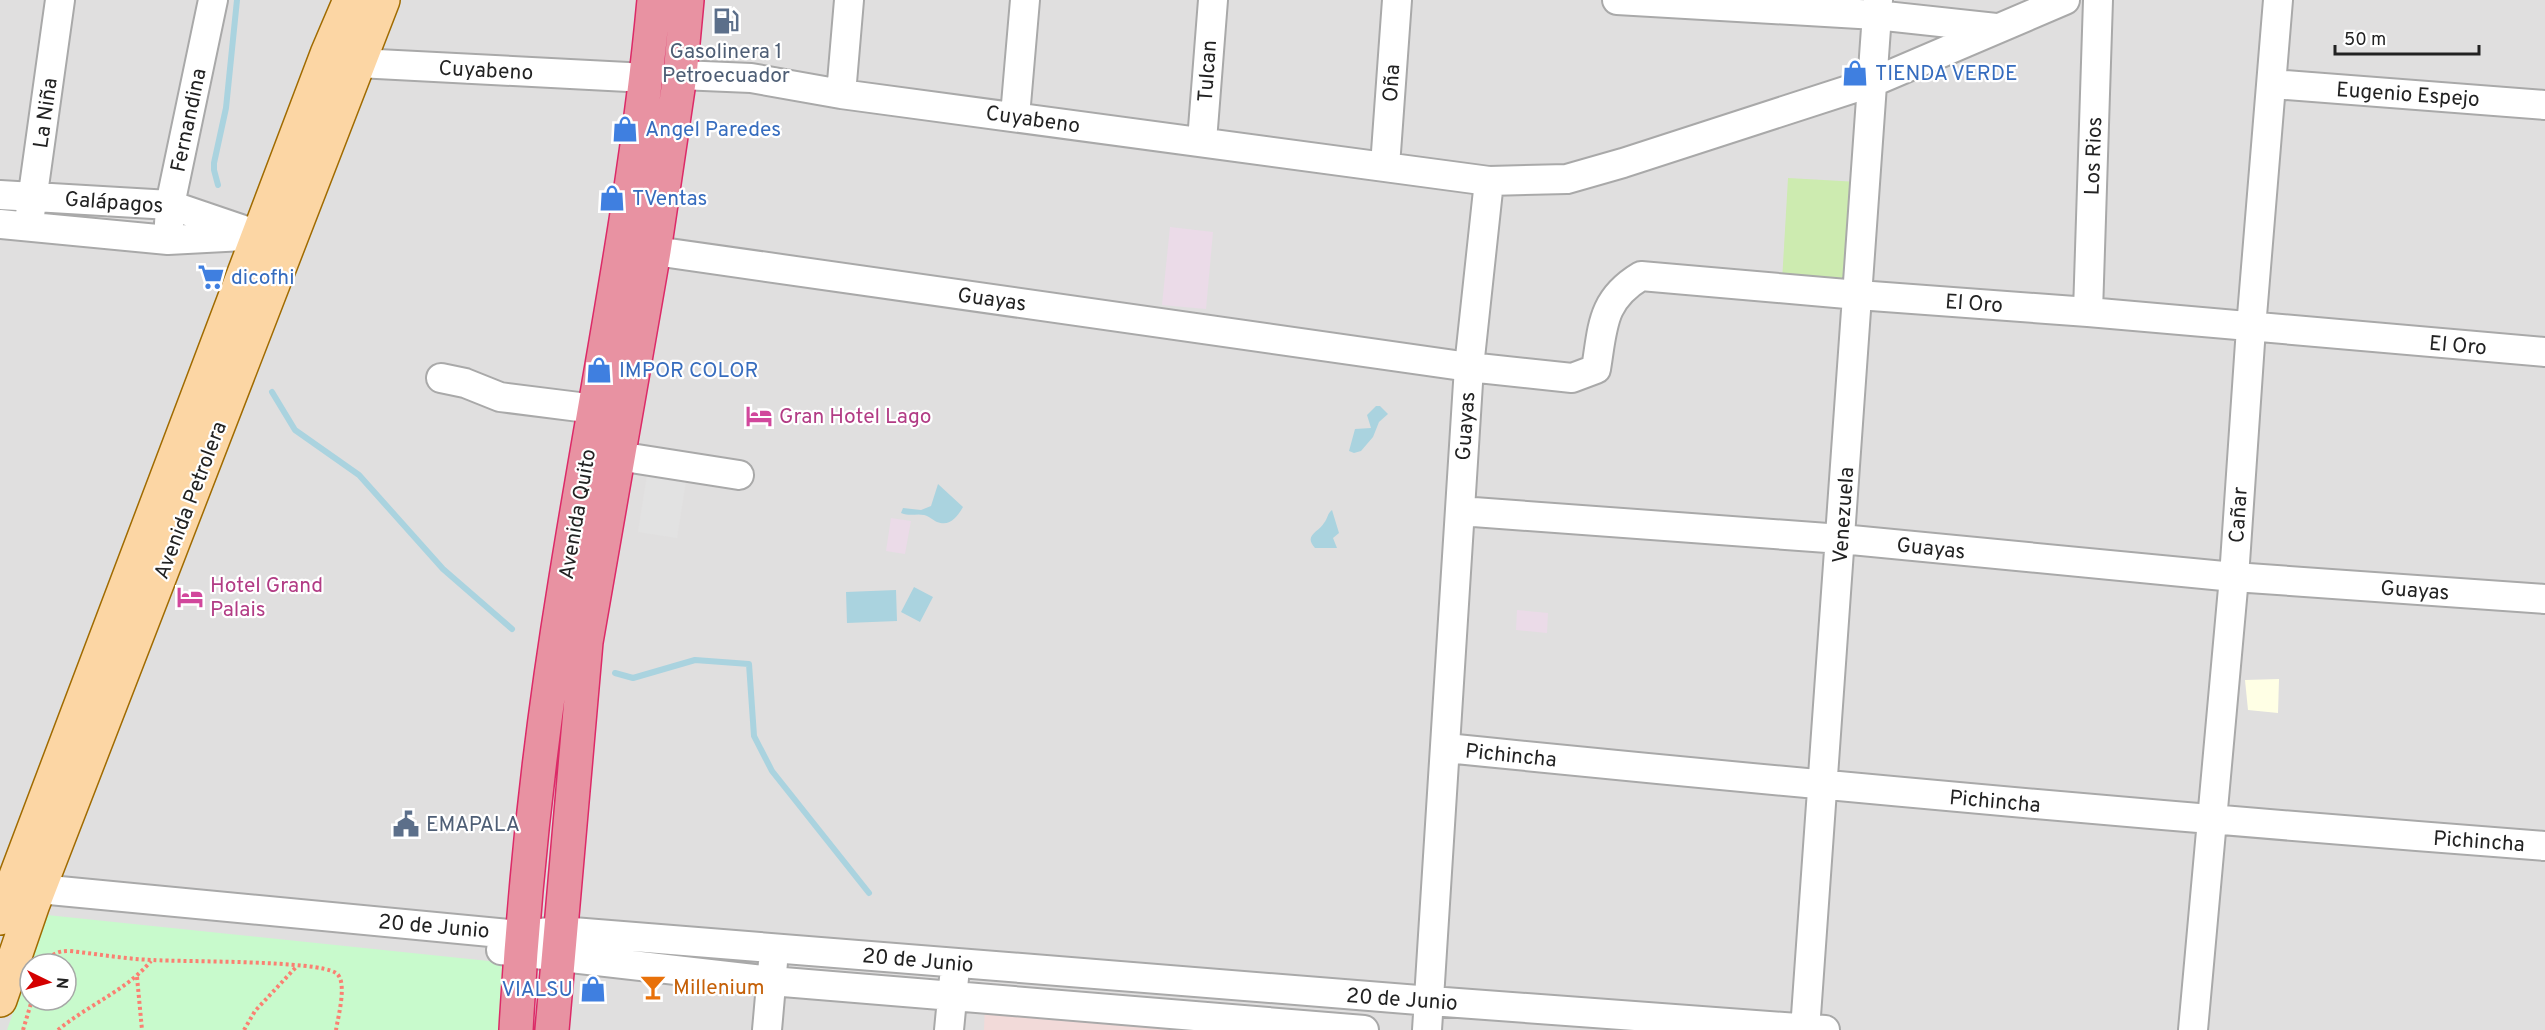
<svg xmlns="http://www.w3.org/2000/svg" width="2545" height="1030" font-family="Overpass,sans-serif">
<rect width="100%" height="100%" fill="#f2efe9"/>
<!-- residential -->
<path fill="#e0dfdf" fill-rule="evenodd" d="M0,0H2545V1030H0ZM30,964H66V1000H30Z"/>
<!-- commercial -->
<path fill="#f2dad9" d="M985,1005L1301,1030H984Z"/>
<!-- industrial -->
<path fill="#ebdbe8" d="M1170,227L1213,232L1206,309L1162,305Z
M891,518L911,521L905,554L886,551Z
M1517,610L1548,613L1547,633L1516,630Z"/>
<!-- education -->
<path fill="#ffffe5" d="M2279,679L2278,713L2248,710L2245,680Z"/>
<!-- grass -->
<path fill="#cdebb0" d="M1788,178L1859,182L1853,285L1782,281Z"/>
<!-- park -->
<path fill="#c8facc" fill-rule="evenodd" d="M47,915L508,963L503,1030H7ZM30,964H66V1000H30Z"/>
<!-- parking -->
<path fill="#e2e2e2" d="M647,475L686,481L677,538L638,532Z"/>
<!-- water -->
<path fill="#aad3df" d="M1376,406H1380L1388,414L1379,422L1373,437L1361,451L1354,453L1349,451L1355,429L1371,428L1367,415Z
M938,484L963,507C957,517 950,527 937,522C933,520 929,516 924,515C915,513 912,517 901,513L903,508L921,510L931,506Z
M1332,510L1339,533L1333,538L1337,548H1315C1303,535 1319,532 1324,523C1328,518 1327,514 1332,510Z
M914,587L933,597L920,622L901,612Z
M896,590L897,621L847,623L846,592Z"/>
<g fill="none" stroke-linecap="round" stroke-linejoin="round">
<!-- stream -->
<path stroke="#aad3df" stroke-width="6" d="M218,185L214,170V163L226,108L237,0
M272,392L295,430L359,475L443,569L512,629
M615,673L633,678L695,660L749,664L754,736L772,771L869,893"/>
<!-- minor casing -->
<g stroke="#a9a9a9" stroke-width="32">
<path id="minor" d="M1617,0L1876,15L1996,28
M338,57L358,63L647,78
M680,75L751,78L841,94L1489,181L1567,179L1623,163L1873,82L2065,0
M2272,84L2545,105
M841,94L849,0
M1015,116L1025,0
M1202,141L1213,0
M1385,166L1397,0
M0,195L170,205L279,242
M30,215L60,0
M0,224L168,240L244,236
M169,224L170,205L213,0
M634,248L1469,367L1572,378L1596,369C1603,327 1601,300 1641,276L1858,295L2088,312L2545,352
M2088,312L2098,0
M441,378L465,383L500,397L595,409
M618,456L739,475
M1460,511L1841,539L2234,577L2545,599
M1446,748C1812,785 2178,818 2545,846
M19,884L39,889L521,935L560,931L1431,1001L1825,1030
M501,950L771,981L1364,1030
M767,1030L773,962
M949,1030L954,978
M1427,1030L1469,367L1489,181
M1805,1030L1878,0
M2193,1030L2234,577L2251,328L2278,0"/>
</g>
<!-- major casing -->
<g stroke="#a06b00" stroke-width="36">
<path id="major" d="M0,918L327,54L350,0
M0,1000L33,904L383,0"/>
</g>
<!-- highway casing -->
<g stroke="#dc2a67" stroke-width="36">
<path id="highway" d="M516,1030C524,881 541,731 565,584C596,389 636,196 654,0
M552,1030L586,642L654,251L680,75L687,0"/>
</g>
<!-- path -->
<path stroke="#fa8072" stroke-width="4" stroke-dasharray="3 3" stroke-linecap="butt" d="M45,964C52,953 58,951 70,951C98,954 125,959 153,960C184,962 317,960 336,973C348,981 338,1017 336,1030
M137,977L142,1030
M23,1030L32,1000
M58,1030C88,1005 127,990 151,961
M244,1030L255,1011L297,966"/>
<!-- minor -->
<use href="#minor" stroke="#fff" stroke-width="28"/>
<!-- major -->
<use href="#major" stroke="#fcd6a4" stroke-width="33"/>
<!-- highway -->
<use href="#highway" stroke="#e892a2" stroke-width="33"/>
</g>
<!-- icons -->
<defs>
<g id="fuel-bare" transform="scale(2.07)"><path d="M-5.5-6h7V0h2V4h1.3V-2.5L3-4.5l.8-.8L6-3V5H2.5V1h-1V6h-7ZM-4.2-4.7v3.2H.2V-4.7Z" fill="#5c6f8a" stroke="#fff" stroke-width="2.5" paint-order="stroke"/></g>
<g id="shop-bare" transform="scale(2.07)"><path d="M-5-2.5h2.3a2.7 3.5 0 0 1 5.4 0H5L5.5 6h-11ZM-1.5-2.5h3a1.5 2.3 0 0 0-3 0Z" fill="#3f7fe0" stroke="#fff" stroke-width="2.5" paint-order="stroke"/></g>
<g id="supermarket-bare" transform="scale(2.07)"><path d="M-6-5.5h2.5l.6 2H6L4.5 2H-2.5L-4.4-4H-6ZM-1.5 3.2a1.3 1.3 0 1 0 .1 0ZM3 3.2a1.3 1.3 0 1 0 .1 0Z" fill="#3f7fe0" stroke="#fff" stroke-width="2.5" paint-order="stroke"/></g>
<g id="hotel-bare" transform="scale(2.07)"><path d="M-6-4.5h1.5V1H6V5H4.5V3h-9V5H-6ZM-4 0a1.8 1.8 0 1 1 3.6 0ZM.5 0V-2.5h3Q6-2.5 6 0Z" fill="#d1479c" stroke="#fff" stroke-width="2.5" paint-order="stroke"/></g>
<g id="civic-bare" transform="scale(2.07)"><path d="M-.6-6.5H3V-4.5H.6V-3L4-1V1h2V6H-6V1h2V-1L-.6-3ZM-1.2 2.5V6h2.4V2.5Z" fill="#5c6f8a" stroke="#fff" stroke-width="2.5" paint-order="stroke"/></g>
<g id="bar-bare" transform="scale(2.07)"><path d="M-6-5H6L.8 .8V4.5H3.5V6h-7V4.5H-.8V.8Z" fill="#e8710a" stroke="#fff" stroke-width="2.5" paint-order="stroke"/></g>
</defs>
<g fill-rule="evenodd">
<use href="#fuel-bare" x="726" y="21"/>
<use href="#shop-bare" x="1855" y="73"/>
<use href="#shop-bare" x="625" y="129"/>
<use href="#shop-bare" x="612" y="198"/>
<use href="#supermarket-bare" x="211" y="277"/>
<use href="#shop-bare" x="599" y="370"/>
<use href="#hotel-bare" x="759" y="416"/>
<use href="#hotel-bare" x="190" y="597"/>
<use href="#civic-bare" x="406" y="824"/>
<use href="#bar-bare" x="653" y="987"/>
<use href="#shop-bare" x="593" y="989"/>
</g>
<g text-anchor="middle" stroke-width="4.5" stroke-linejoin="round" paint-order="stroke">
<!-- service labels -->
<g font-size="21" fill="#4e5e75" stroke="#fff">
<text x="726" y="58">Gasolinera 1<tspan x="726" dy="24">Petroecuador</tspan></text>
<text x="426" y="831" text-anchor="start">EMAPALA</text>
</g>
<!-- street labels -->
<g font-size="21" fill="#222" stroke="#fff">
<text transform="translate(486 70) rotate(3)" y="7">Cuyabeno</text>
<text transform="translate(1207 71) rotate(-86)" y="7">Tulcan</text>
<text transform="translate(1391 83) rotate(-86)" y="7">Oña</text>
<text transform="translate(2408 94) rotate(4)" y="7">Eugenio Espejo</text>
<text transform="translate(45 113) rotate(-82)" y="7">La Niña</text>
<text transform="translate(1033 119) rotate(8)" y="7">Cuyabeno</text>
<text transform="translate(188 120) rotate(-78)" y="7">Fernandina</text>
<text transform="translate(2093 156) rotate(-88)" y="7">Los Rios</text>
<text transform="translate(114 202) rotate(4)" y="7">Galápagos</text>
<text transform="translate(992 299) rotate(8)" y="7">Guayas</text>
<text transform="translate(1974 303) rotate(4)" y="7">El Oro</text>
<text transform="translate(2458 345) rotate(5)" y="7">El Oro</text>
<text transform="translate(1465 426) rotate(-86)" y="7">Guayas</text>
<text transform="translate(190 500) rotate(-69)" y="7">Avenida Petrolera</text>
<text transform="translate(577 514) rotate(-80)" y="7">Avenida Quito</text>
<text transform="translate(1843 515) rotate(-86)" y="7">Venezuela</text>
<text transform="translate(2238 515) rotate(-86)" y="7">Cañar</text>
<text transform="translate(1931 548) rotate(6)" y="7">Guayas</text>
<text transform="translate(2415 590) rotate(4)" y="7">Guayas</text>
<text transform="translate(1511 755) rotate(6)" y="7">Pichincha</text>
<text transform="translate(1995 801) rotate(5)" y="7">Pichincha</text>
<text transform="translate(2479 841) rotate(4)" y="7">Pichincha</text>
<text transform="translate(434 926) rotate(5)" y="7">20 de Junio</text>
<text transform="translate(918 960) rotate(5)" y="7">20 de Junio</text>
<text transform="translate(1402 999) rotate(4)" y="7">20 de Junio</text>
</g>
<!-- shop labels -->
<g font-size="21" fill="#366cbe" stroke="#fff" text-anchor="start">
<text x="1875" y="80">TIENDA VERDE</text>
<text x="645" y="136">Angel Paredes</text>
<text x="632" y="205">TVentas</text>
<text x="231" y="284">dicofhi</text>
<text x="619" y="377">IMPOR COLOR</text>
<text x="573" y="996" text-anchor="end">VIALSU</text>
</g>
<!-- hotel labels -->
<g font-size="21" fill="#b23c85" stroke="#fff" text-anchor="start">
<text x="779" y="423">Gran Hotel Lago</text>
<text x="210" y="592">Hotel Grand<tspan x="210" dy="24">Palais</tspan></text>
</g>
<!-- food labels -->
<g font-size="21" fill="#c56008" stroke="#fff" text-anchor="start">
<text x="673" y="994">Millenium</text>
</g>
</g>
<!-- north arrow -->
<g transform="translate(48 982) rotate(95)"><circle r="28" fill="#ffffff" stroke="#a7a7a7" stroke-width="1.5"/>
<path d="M0-4.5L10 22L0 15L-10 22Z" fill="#d40000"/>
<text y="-9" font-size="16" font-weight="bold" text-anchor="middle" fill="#222222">N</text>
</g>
<!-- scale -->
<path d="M2335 45v9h144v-9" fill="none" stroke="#222222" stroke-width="3"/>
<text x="2344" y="45" font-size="18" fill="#222222" stroke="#ffffff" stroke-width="4.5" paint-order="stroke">50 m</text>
</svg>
